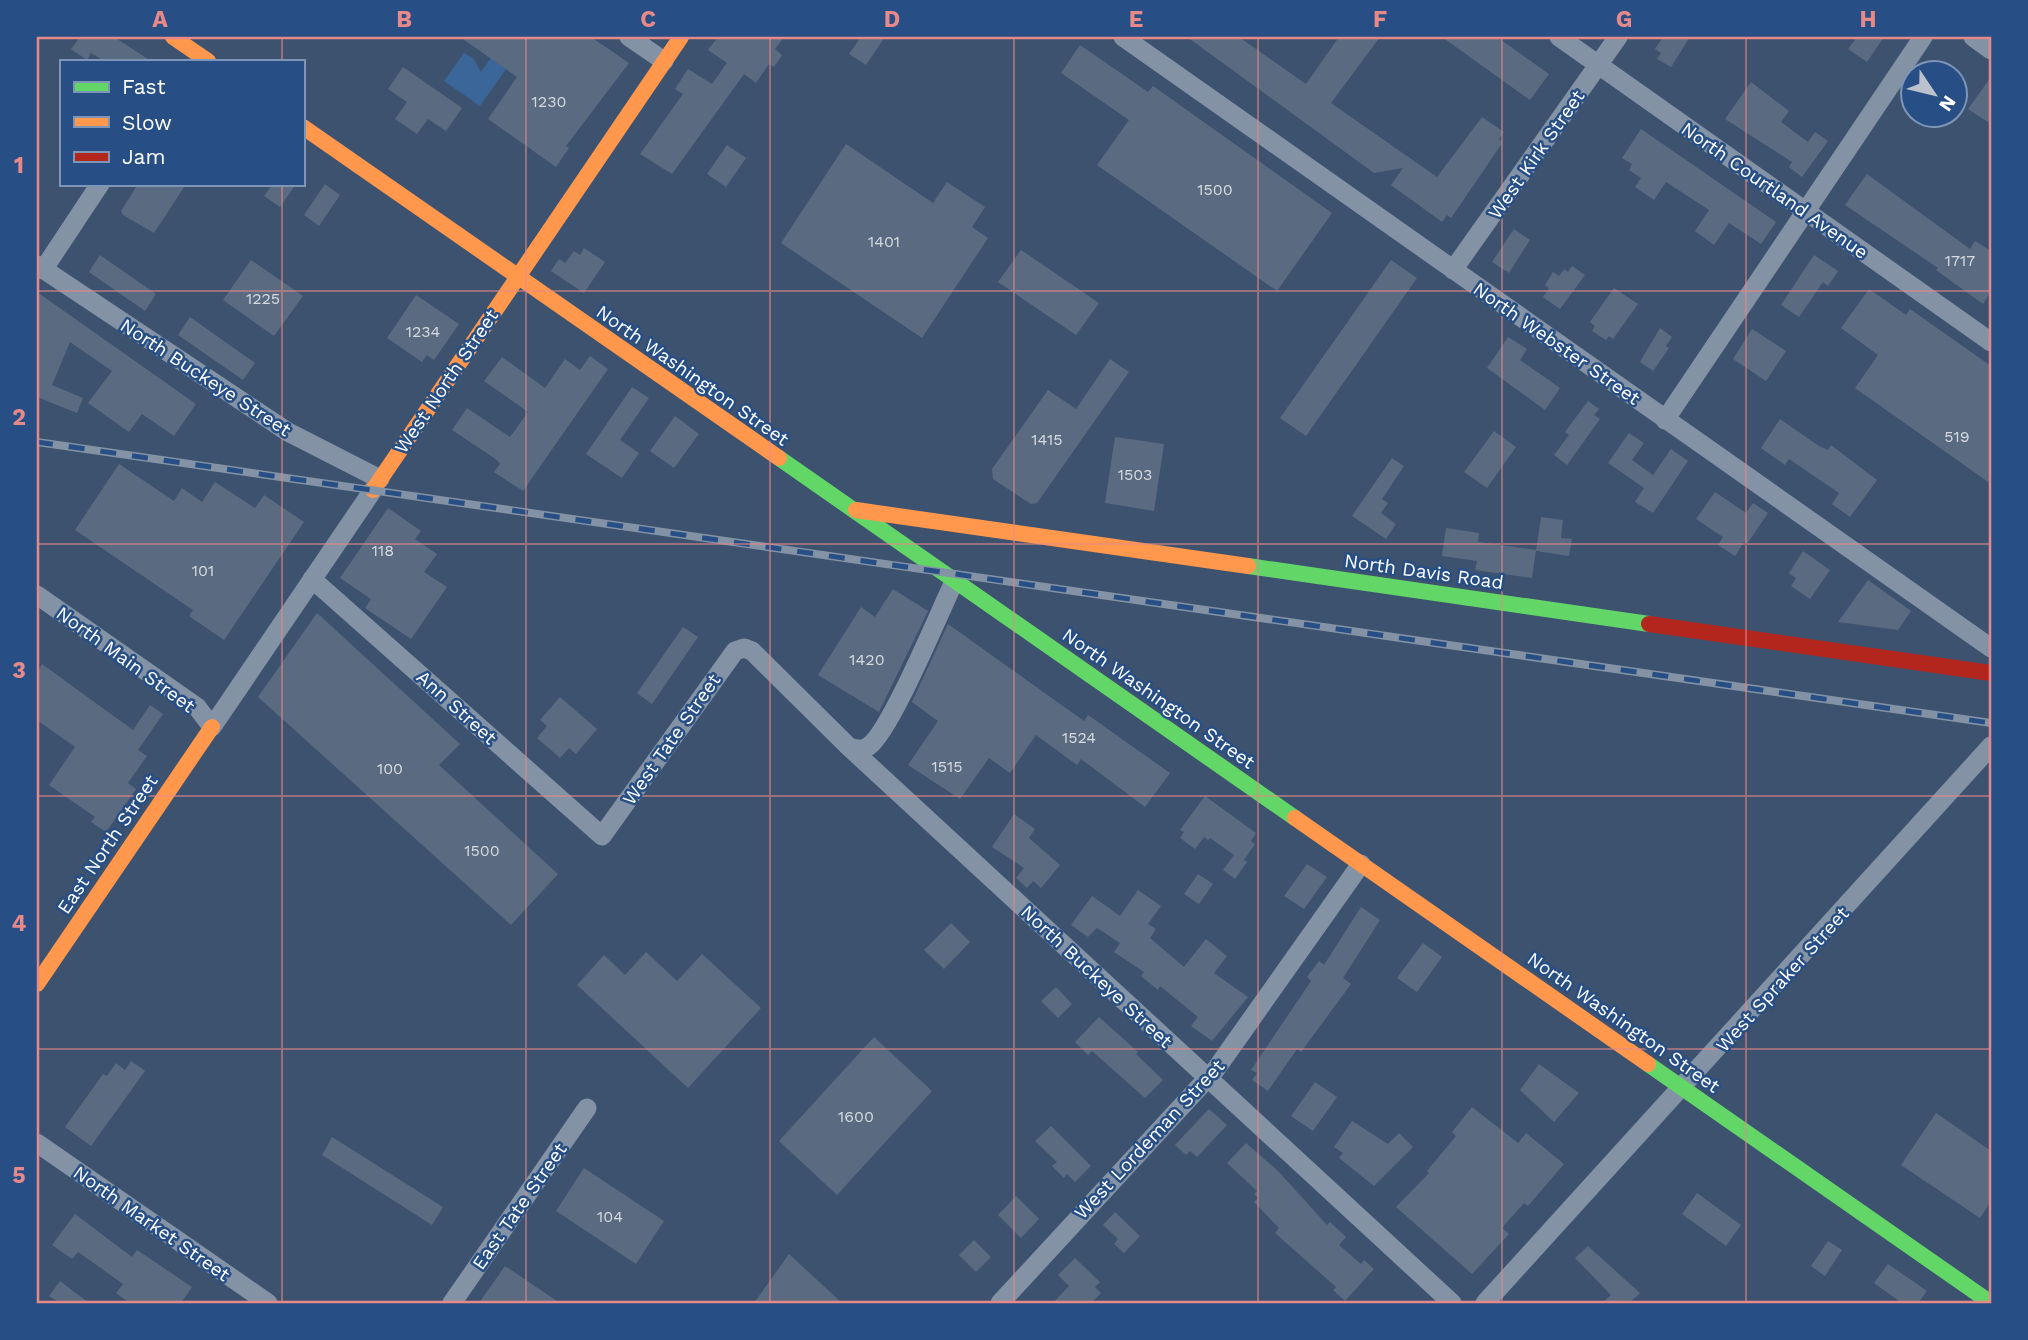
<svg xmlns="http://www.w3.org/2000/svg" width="2028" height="1340" font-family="'Work Sans',sans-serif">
<rect width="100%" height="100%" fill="#3d526f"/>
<!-- green -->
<path fill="#3b669a" d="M464,53L473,58L481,72L491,58L506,69L480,106L444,81Z"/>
<!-- building -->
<path fill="#5a6b81" d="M80,37H114L151,61H104L91,53L87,60L71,49Z
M460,37H591L629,63L566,146L569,148L556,167L488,119L517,77Z
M718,37H784L775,49L782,55L774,67L769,64L756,83L744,74L672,174L640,154L683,94L675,89L688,69L712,84L727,63L708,50Z
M861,37H885L866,65L849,54Z
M1187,37H1239L1306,84L1339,37H1380L1331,103L1437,177L1482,117L1504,132L1499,139L1503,142L1451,218L1447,215L1442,222L1391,185L1403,168L1374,173Z
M1442,37H1497L1549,74L1530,100Z
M1663,37H1690L1671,67L1657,59L1661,53L1655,49Z
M1857,37H1884L1867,62L1848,49Z
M1080,45L1148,92L1153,86L1332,213L1277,291L1097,165L1129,120L1061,73Z
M403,67L462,108L446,131L428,119L417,134L395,119L407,102L388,89Z
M1991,77V124L1968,109Z
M1751,82L1789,111L1781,122L1808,142L1815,132L1828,141L1802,177L1789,167L1792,162L1725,119Z
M1641,129L1776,222L1761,244L1729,223L1714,245L1695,231L1709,210L1666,182L1654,200L1635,187L1641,178L1629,170L1632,164L1622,158Z
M846,144L933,203L947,182L985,207L972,227L988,238L922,338L781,243Z
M727,145L746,158L726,187L707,174Z
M1867,174L1970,249L1975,241L1991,251V291L1983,304L1936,270L1938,268L1845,205Z
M138,184H186L154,233L123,215L121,211Z
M273,184H296L280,207L264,196Z
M325,184L340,195L319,226L304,215Z
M1514,229L1530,240L1509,273L1492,262Z
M584,248L605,262L584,293L551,271L559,259L565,263L574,251L580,255Z
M1021,250L1099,303L1076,335L998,282Z
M100,255L156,294L145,311L89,272Z
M1814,255L1838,271L1828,286L1823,282L1799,317L1781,305Z
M251,260L303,296L274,336L223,300Z
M1391,260L1417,278L1306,436L1280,418Z
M1572,266L1585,275L1560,309L1543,297L1549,288L1545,285L1553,272L1559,276L1564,269L1568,272Z
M1614,288L1638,304L1613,339L1609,336L1606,340L1592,331L1595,326L1590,322Z
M1869,289L1906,315L1910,309L1991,366V484L1855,388L1878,355L1841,328Z
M37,292L196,404L174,436L142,414L129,432L88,403L112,371L70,342L52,385L83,398L77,413L37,397Z
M416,295L459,324L434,360L427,355L422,362L387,338Z
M190,317L255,363L243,380L178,335Z
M1660,328L1672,337L1666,346L1669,348L1653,371L1640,362Z
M1752,329L1786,351L1766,381L1733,359Z
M1508,337L1527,349L1520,360L1560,388L1545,410L1487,368Z
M590,356L608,369L523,491L494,472L500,464L497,460L452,430L467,408L510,437L528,412L484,381L502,357L545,388L565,359L580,370Z
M1110,359L1129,372L1037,503L1031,504L993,479L992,469L1048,390L1076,409Z
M632,387L649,398L620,440L639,453L622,478L586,454Z
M1588,401L1599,409L1594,415L1600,419L1567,465L1554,455L1569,435L1565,432Z
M675,416L699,434L674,468L650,451Z
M1780,419L1819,446L1828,450L1831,445L1877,480L1850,517L1832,504L1839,493L1789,459L1785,465L1761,448Z
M1494,431L1516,447L1487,488L1464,472Z
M1629,433L1644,443L1632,460L1653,475L1671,449L1688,461L1653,513L1635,502L1644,488L1608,463Z
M1115,437L1164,444L1154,511L1105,503Z
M1392,458L1404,466L1382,499L1388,503L1381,513L1396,524L1386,539L1352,516Z
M119,464L174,501L182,488L202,502L215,482L255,508L264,495L304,522L224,640L189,616L193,610L75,530Z
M1715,492L1746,513L1753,503L1768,513L1747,544L1744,542L1735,556L1718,545L1723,537L1696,519Z
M388,508L421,531L415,539L437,554L424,572L447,587L411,639L365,608L371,599L340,578Z
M1541,517L1563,520L1561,538L1572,539L1569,556L1536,551Z
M1446,528L1479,533L1478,542L1536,550L1532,578L1475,570L1477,561L1442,556Z
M1803,551L1830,570L1810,599L1791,586L1796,578L1789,573Z
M1868,580L1911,611L1898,630L1838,622Z
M893,589L928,611L879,712L818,675L861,607L875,617Z
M317,613L460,744L439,765L558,874L511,925L258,697Z
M948,624L1084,721L1088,715L1170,773L1145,807L1081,759L1077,765L1036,735L1010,773L989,758L960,799L908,765L938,721L912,702Z
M683,627L698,637L652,704L637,693Z
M42,664L133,730L150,705L163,714L138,750L147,756L128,783L136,789L106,832L91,822L95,817L49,785L75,747L37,720V672Z
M560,697L597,729L576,754L569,748L560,758L537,738L547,726L540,720Z
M1205,796L1256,833L1251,841L1255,844L1244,860L1247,862L1235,879L1223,870L1234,855L1210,838L1208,840L1204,837L1195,849L1180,838L1184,832L1180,830Z
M1014,814L1035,829L1029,838L1060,865L1041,888L1033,881L1027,888L1016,878L1024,868L992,847Z
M1307,864L1327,877L1304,909L1284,896Z
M1198,874L1213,884L1199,904L1184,894Z
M1138,890L1161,906L1148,924L1156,929L1150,938L1184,967L1206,939L1227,956L1214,973L1248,997L1212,1041L1191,1026L1198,1017L1160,986L1158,990L1141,976L1144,972L1114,952L1120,943L1097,928L1088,937L1071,925L1092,896L1120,916Z
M1361,907L1380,920L1343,978L1351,984L1301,1052L1297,1049L1268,1091L1252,1080L1257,1073L1251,1070L1311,981L1307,977L1319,961L1324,965Z
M951,923L970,942L944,969L924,950Z
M1423,943L1442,957L1417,992L1397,978Z
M646,952L677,981L702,954L761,1008L688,1088L577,985L604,955L625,975Z
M1056,987L1072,1004L1058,1018L1041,1001Z
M1099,1017L1138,1052L1136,1054L1163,1080L1145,1098L1092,1051L1088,1055L1075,1042Z
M874,1037L932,1091L837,1195L779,1141Z
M131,1061L145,1071L91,1146L65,1127L103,1074L107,1076L116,1063L125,1070Z
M1539,1064L1579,1093L1554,1122L1520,1090Z
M1315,1082L1337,1097L1313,1131L1291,1116Z
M1472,1107L1518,1143L1526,1133L1564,1164L1528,1206L1524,1203L1502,1228L1509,1234L1472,1274L1396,1207L1429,1173L1427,1171L1456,1136L1452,1132Z
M1209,1109L1227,1125L1197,1157L1190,1151L1186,1155L1175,1145Z
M1936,1113L1991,1151V1201L1980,1218L1901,1165Z
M1352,1121L1388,1144L1399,1133L1413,1147L1374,1186L1339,1158L1343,1153L1334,1147Z
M1051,1126L1091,1166L1075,1182L1067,1174L1064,1178L1052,1166L1057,1162L1035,1141Z
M332,1137L443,1207L432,1225L322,1155Z
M1246,1143L1278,1171L1327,1225L1330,1222L1346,1237L1339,1245L1361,1264L1364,1260L1374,1269L1345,1301L1333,1290L1336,1287L1275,1233L1279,1228L1254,1202L1258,1198L1254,1194L1257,1191L1227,1163Z
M584,1168L664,1221L636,1264L556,1211Z
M1697,1193L1741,1225L1726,1246L1682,1214Z
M1016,1196L1039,1219L1021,1238L998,1215Z
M1115,1212L1140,1236L1124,1253L1114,1244L1118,1239L1103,1225Z
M75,1214L132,1257L137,1250L192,1287L181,1303H130L116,1293L123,1284L78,1252L72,1259L52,1245Z
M974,1240L991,1257L976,1272L959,1255Z
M1828,1241L1842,1250L1825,1276L1811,1266Z
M1588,1246L1640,1293L1629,1303H1602L1611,1295L1575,1258Z
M789,1254L842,1303H754Z
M1075,1258L1100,1282L1095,1287L1101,1293L1091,1303H1053L1069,1286L1058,1275Z
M1888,1264L1927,1291L1918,1303H1902L1874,1283Z
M505,1266L560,1303H479Z
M60,1281L89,1303H60L49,1296Z"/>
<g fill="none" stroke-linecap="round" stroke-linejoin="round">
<!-- street -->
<path stroke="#8392a5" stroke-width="19" d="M629,37L664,61
M1123,37L1991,648
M1559,37L1991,342
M1973,37L1991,50
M37,265L288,432L380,479
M43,270L100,184
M1453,270L1618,37
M1665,420L1923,37
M312,579L602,836L735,651L744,648L752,651L849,747L1452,1303
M37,595L197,707L212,727L373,490
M849,747C856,749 862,751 869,746C891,730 939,613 954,582
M37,1143L268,1303
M452,1303L587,1108
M1000,1303L1216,1069L1361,864
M1485,1303L1991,746"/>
<!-- fast -->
<path stroke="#63d668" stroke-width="16" d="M779,458L1295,818
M1248,566L1649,624
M1648,1064L1991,1303"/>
<!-- slow -->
<path stroke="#ff974d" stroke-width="16" d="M173,37L208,61
M303,127L779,458
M373,490L681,37
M856,510L1248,566
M1295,818L1648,1064
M37,984L212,727"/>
<!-- jam -->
<path stroke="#b3261e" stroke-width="16" d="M1649,624L1991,673"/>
<!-- rail casing -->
<g stroke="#8392a4" stroke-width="8">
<path id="rail" d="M37,442L1991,723"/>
</g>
<!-- rail -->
<use href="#rail" stroke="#274f85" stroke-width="5" stroke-dasharray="16" stroke-linecap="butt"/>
</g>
<!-- grid -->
<path fill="none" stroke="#e88989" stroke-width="2" stroke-opacity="0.55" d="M282,37V61M526,37V1303M770,37V1303M1014,37V1303M1258,37V1303M1502,37V1303M1746,37V1303M282,184V1303M37,291H1991M37,544H1991M37,796H1991M37,1049H1991"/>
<g text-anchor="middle" stroke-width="5" stroke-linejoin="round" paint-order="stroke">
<!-- number labels -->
<g font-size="16" fill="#d6dae0">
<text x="549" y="107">1230</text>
<text x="1215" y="195">1500</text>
<text x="884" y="247">1401</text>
<text x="1960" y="266">1717</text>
<text x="263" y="304">1225</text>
<text x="423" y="337">1234</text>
<text x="1957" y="442">519</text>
<text x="1047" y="445">1415</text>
<text x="1135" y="480">1503</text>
<text x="383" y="556">118</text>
<text x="203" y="576">101</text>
<text x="867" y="665">1420</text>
<text x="1079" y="743">1524</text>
<text x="947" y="772">1515</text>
<text x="390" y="774">100</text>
<text x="482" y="856">1500</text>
<text x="856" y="1122">1600</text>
<text x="610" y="1222">104</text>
</g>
<!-- street labels -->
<g font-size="19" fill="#fff" stroke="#274f85">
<text transform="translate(1536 154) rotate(-55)" y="7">West Kirk Street</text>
<text transform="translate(1775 190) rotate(35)" y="7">North Courtland Avenue</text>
<text transform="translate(1557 343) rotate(35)" y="7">North Webster Street</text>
<text transform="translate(693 375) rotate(35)" y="7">North Washington Street</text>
<text transform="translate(206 377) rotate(33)" y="7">North Buckeye Street</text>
<text transform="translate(446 381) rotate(-56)" y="7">West North Street</text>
<text transform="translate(1424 571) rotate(8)" y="7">North Davis Road</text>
<text transform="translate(126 659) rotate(36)" y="7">North Main Street</text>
<text transform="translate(1159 698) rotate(35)" y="7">North Washington Street</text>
<text transform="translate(457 707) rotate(42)" y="7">Ann Street</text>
<text transform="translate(671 739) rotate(-55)" y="7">West Tate Street</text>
<text transform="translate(107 844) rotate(-56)" y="7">East North Street</text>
<text transform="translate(1097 976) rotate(43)" y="7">North Buckeye Street</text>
<text transform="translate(1782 979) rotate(-48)" y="7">West Spraker Street</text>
<text transform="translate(1624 1022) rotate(35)" y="7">North Washington Street</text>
<text transform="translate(1149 1139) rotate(-47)" y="7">West Lordeman Street</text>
<text transform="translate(519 1206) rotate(-55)" y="7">East Tate Street</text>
<text transform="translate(152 1223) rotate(35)" y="7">North Market Street</text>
</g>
</g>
<!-- border -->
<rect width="2028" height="1340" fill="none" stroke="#274f85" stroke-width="77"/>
<!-- legend -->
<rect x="60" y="60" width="245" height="126" fill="#274f85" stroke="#7d95b6" stroke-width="2"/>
<rect x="74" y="82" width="35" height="10" fill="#63d668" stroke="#7d95b6" stroke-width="2"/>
<text x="122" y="94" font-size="21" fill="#ffffff">Fast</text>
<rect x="74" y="117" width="35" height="10" fill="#ff974d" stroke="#7d95b6" stroke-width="2"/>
<text x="122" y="130" font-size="21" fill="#ffffff">Slow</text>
<rect x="74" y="152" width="35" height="10" fill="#b3261e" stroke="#7d95b6" stroke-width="2"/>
<text x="122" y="164" font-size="21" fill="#ffffff">Jam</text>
<!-- north arrow -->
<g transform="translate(1934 94) rotate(125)"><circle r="33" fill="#274f85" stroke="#7d95b6" stroke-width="2"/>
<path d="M0-5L12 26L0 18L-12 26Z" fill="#bbc2cd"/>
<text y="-10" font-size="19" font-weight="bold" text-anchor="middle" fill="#ffffff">N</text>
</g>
<rect x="38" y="38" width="1952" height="1264" fill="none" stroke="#e88989" stroke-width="2.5"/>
<g font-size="23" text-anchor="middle" font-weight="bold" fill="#e88989">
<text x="160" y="27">A</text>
<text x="404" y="27">B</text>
<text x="648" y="27">C</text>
<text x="892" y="27">D</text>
<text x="1136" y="27">E</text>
<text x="1380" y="27">F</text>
<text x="1624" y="27">G</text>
<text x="1868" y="27">H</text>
<text x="19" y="173">1</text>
<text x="19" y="425">2</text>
<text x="19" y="678">3</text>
<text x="19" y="931">4</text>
<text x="19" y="1183">5</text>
</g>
</svg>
